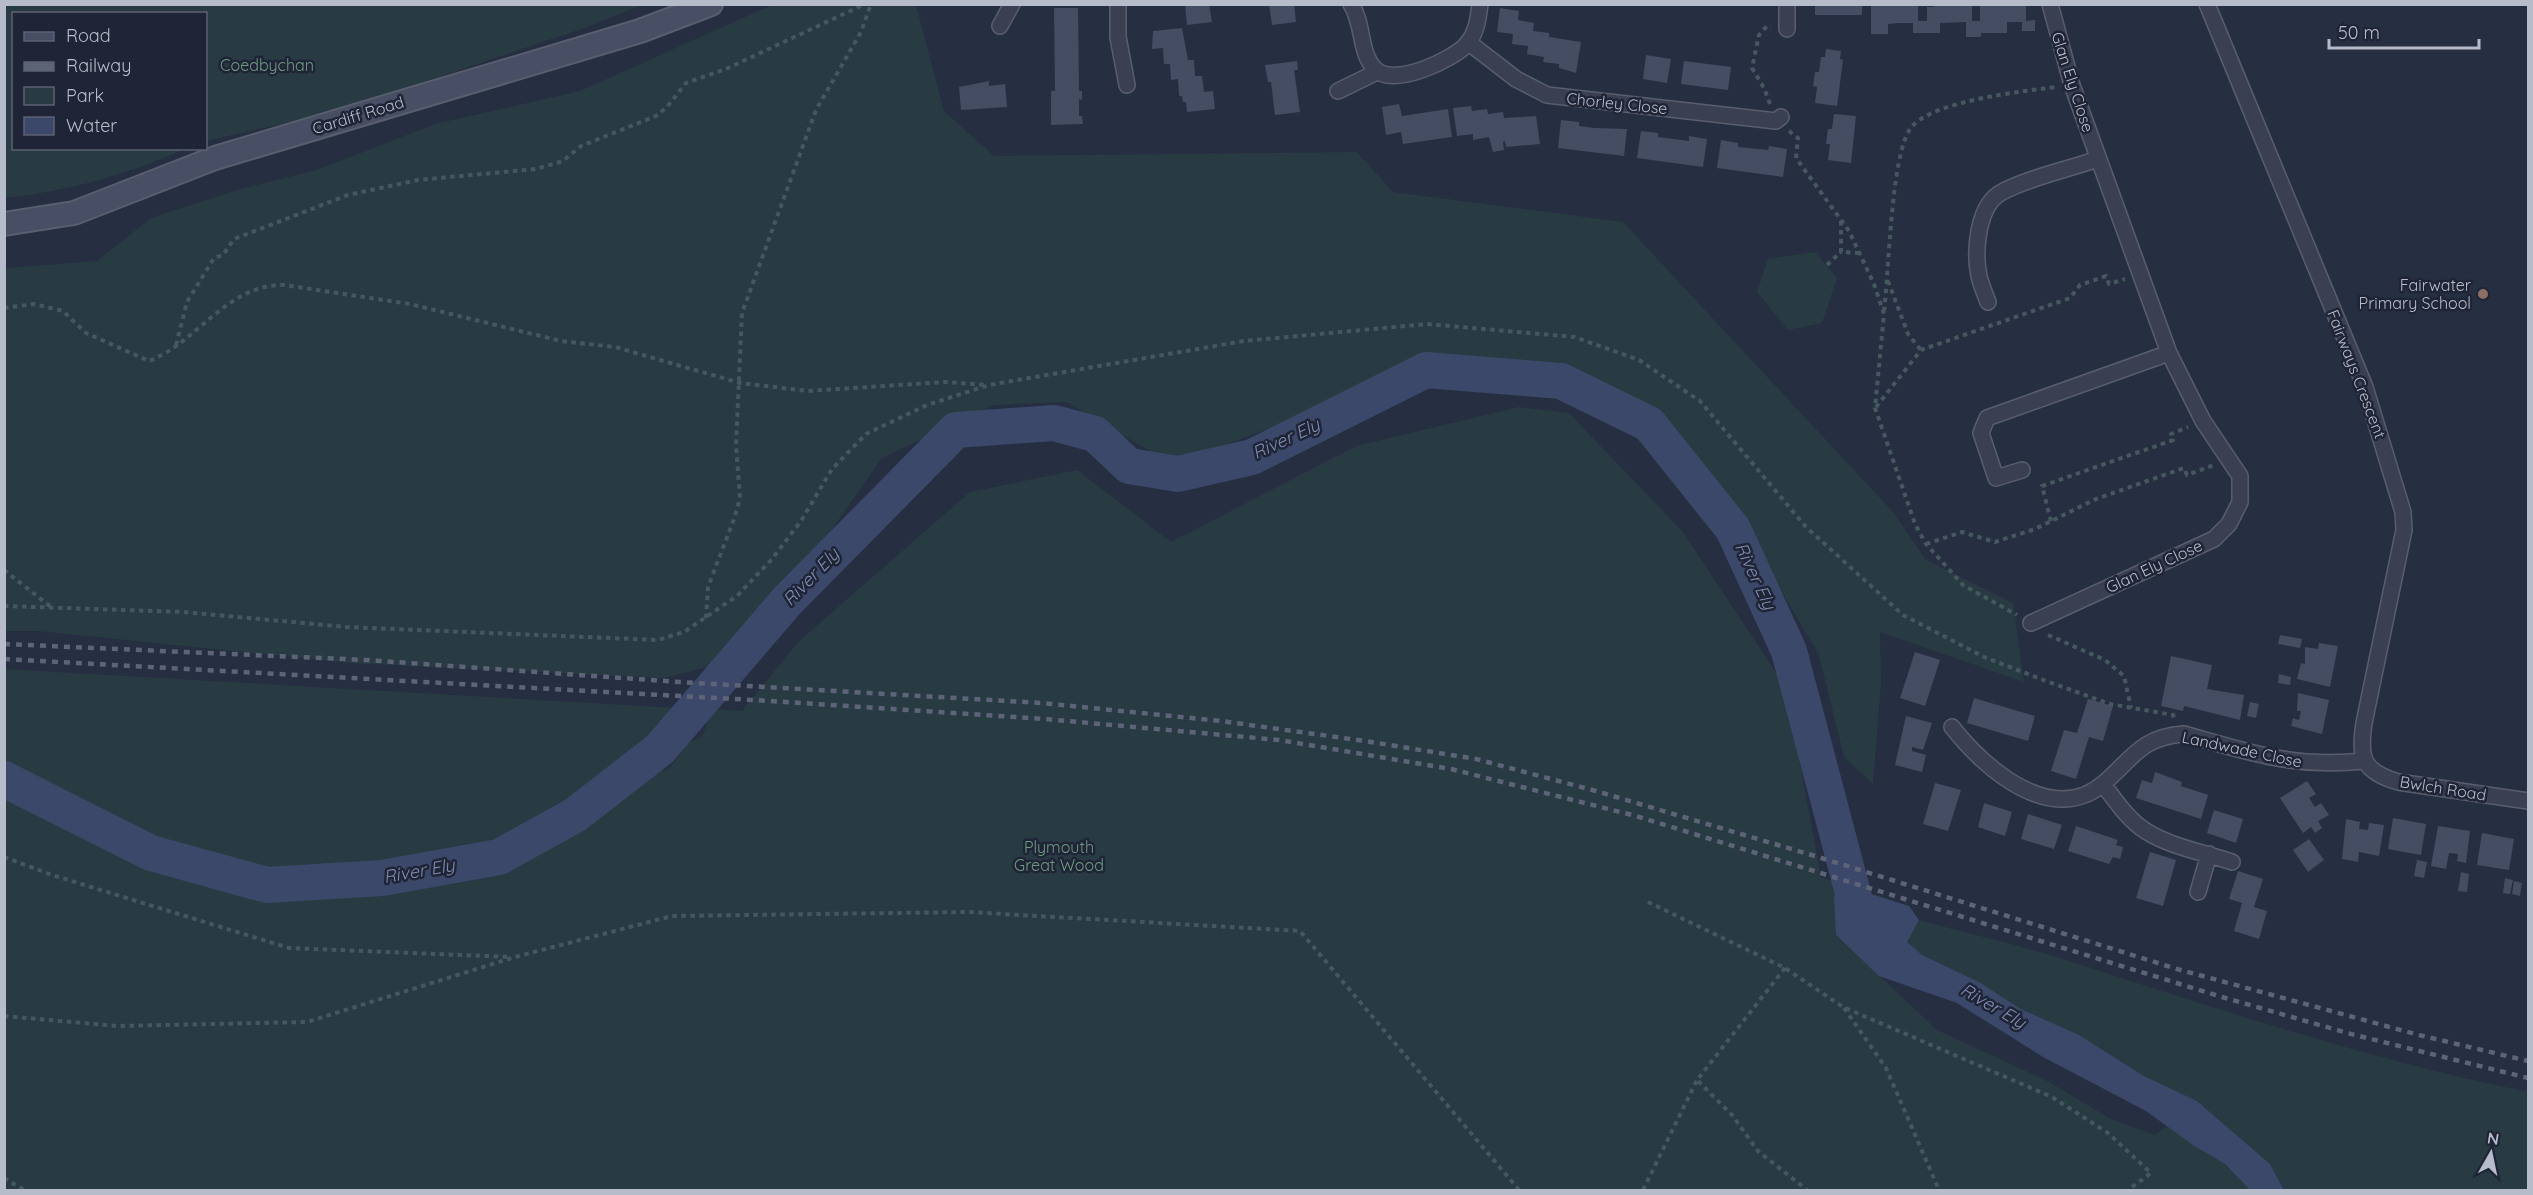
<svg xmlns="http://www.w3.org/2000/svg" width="2533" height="1195" font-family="Quicksand,sans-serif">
<rect width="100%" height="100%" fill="#262e41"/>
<!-- green -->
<path fill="#283b42" d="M4,5H642L590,26L339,111L206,141V14H14V148L185,149C127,175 68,191 5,198Z
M916,5L944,111L994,156L1357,152L1393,192L1623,222L1893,512L1926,560L2013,603L2024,682L1880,632L1881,683L1873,784L1844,757L1819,655L1776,582L1724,506L1667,450L1617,389L1564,366L1497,372L1452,363L1389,382L1212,450L1164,459L1066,402L994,405L882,458L811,559L800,580L715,665L663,678L351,663L38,631H5V268L97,261L151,218L237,190L317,170L435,124L580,91L772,5Z
M1815,252L1837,278L1822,323L1788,330L1757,292L1768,259Z
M1519,407L1569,413L1683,532L1786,688L1821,877L1837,883L1834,899L1836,935L1937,1030L2049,1082L2111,1119L2155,1135L2167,1126L2225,1164L2250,1190H5L4,669L678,708L663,753L654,765L664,771C686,757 676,745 702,737L712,709L742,711L799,641L970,492L1077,470L1171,542L1356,446Z
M1919,920C1969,934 2020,945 2069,961C2220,1010 2372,1060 2528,1092V1190H2284L2270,1164L2197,1101L2144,1076L2079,1035L2021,1009L1979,982L1922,955L1906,942Z"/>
<!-- water -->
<path fill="#3c4869" d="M1837,883L1909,906L1919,920L1907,942L1922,955L1979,982L2021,1009L2079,1035L2144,1076L2197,1101L2270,1164L2284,1190H2250L2225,1164L2193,1145L2146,1111L2043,1057L1957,1003L1879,976L1836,935L1834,899Z"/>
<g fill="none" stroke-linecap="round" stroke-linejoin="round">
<!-- river -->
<path stroke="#3c4869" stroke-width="36" d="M4,779L151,853L267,885L382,878L499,857L575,815L660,749L787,601L956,430L1054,423L1095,434L1129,466L1178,474L1252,457L1426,370L1561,381L1649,424L1733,529L1789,651L1863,931L1868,933"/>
</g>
<!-- building -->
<path fill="#454d63" d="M1185,4H1209L1212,22L1187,25Z
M1269,4H1294L1296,22L1272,25Z
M1815,4H1862V15H1815Z
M1871,4H1918V21H1927V7H1934V4H1972V21H1980V4H2026V21L2035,20V31H2022V22H2007V33H1981V37H1966V22L1940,23V33H1913V23H1899L1888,24V34H1871Z
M1054,8H1078L1079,91H1082V100L1079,99V116H1082L1083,124L1051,125V91H1055Z
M1500,8L1519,11L1518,20L1534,23L1533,31L1549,33V37L1581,42L1576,73L1559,68V64L1543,62L1544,57L1527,54L1528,46L1512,44L1513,34L1497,32Z
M1182,28L1188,60H1194L1195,76H1202L1204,92L1213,91L1215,109L1187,112L1186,102H1183L1182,96H1179L1178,79L1171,80L1170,64H1164L1163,48L1152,49L1153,31Z
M1826,49L1841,51L1840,59L1843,60L1837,106L1815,103L1817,87L1813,86L1815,72H1819L1821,57H1825Z
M1646,55L1671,59L1667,83L1643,79Z
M1297,61L1298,70H1294L1300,112L1275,115L1271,82H1268L1265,65Z
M1684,61L1731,67L1728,90L1681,84Z
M989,81V86L1005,84L1007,107L961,110L959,87Z
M1399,104L1402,116L1448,109L1452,137L1403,144L1401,132L1386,135L1382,107Z
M1471,106L1472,111L1487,109L1488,114L1503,112L1504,118L1536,116L1540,144L1506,147L1505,141L1503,142L1504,150L1493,152L1489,137L1473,140V134L1457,136L1453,108Z
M1834,114L1856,116L1851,163L1828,160L1830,144H1826L1828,129H1832Z
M1561,120L1579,122V126L1594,128L1627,129L1624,156L1558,148Z
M1641,131L1658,133V137L1689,141V136L1707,139L1703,167L1637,158Z
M1721,140L1738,143V147L1768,150L1769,146L1787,149L1783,177L1717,168Z
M2280,635L2302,639L2300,648L2278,644Z
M2319,643L2338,646L2330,687L2297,679L2301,663L2305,664V647L2318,649Z
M1915,652L1940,660L1925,706L1900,698Z
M2171,656L2212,665L2207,689L2244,695L2240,720L2184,706L2183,711L2161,706Z
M2279,674L2291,677L2290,685L2278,683Z
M2298,693L2329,700L2322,734L2291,726L2293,718L2299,720L2301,711H2297Z
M1974,698L2035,716L2028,741L1967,723Z
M2088,699L2113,706L2103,741L2089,737L2076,779L2051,771L2064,730L2077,733Z
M2250,702L2259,704L2256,718L2247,716Z
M1906,716L1932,723L1923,750L1912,747V751L1926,755L1922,772L1895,765Z
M2155,772L2182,782L2181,786L2208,795L2201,819L2136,798L2142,780L2152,783Z
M2307,781L2316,794L2309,798L2315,807L2321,803L2329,815L2318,821L2322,828L2315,833L2311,827L2303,833L2280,798Z
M1935,783L1961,790L1948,831L1923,824Z
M1984,803L2012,812L2005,836L1978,827Z
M2214,810L2243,819L2236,843L2207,833Z
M2028,814L2062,825L2054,849L2021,839Z
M2393,818L2426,824L2421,855L2388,849Z
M2346,819L2360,822L2359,829L2368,830L2369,823L2384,825L2379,856L2359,852L2358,862L2342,859Z
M2076,826L2118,840L2116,845L2123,847L2120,859L2113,857L2109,864L2068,851Z
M2438,826L2470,831L2466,863L2457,861L2458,854L2449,853L2446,869L2431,866Z
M2482,833L2514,839L2509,870L2477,865Z
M2309,839L2324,860L2308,872L2293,850Z
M2150,852L2176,860L2163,906L2136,898Z
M2417,860L2427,862L2424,878L2414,876Z
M2238,871L2263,879L2254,907L2267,911L2259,939L2234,931L2242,903L2229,899Z
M2461,872L2469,874L2467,892L2458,891Z
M2505,878L2513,880L2510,894L2503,893Z
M2514,881L2522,883L2520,896L2512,894Z"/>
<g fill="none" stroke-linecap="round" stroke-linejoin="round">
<!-- street casing -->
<g stroke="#585e6e" stroke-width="18">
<path id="street" d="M1118,4V37L1127,85
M1351,4C1364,24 1359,53 1375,69C1393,88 1453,60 1467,44C1477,32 1478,19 1480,4
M1787,4V29
M2207,4L2365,387L2403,512L2404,530L2364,723C2359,758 2362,771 2398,782L2528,801
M1000,26L1012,4
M1468,42L1516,79L1547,95L1776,121L1781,117
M1338,91L1377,72
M1988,302C1985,294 1981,285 1979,276C1974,252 1977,205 2002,192C2028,178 2069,169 2098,159
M2022,470L1996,478L1981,433L1987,418L2169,353
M2031,623L2214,539L2229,524L2240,502V476L2203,421L2169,353L2072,85L2050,4
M1952,727C1984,768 2052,828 2104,783C2133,758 2141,737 2184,734C2252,753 2292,768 2364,761
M2103,784C2114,799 2125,815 2140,827C2165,846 2203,852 2232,862
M2198,892L2209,854"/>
</g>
<!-- secondary casing -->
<g stroke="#585e6e" stroke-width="26">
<path id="secondary" d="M4,224L74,213L215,158L640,31L711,4"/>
</g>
<!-- path -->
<path stroke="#46585f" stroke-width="4" stroke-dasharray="4.5 4.5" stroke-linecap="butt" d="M1770,104L1764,88L1752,68L1759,35L1767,26L1771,27
M1789,131L1798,138L1796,158L1849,231L1874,284L1884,314L1875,408L1915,524L1926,544L1963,585L2017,615
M1841,221V252L1859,253
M1827,265L1841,252
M1888,281L1908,334L1921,350
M4,308L34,304L63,311L86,333L149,361C198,342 227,284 284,285L410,304L561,341L615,347L740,383L808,391L945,382L987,385
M1884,311C1889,271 1891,157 1910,129C1929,101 2024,91 2057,87
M176,345L187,302L214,258L223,255L234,239L348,195L418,180L536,169L563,161L581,146L656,116L667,107L686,83L726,69L865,4
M1876,407L1921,350L2070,298L2080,285L2106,276L2109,284L2125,279
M2051,521L2042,486L2173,440L2171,434L2188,427
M1926,544L1962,532L1995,542L2035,529L2096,499L2184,468L2187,475L2214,465
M4,570L51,607
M4,606L184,612L346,627L658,640L684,632L737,596L772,559L801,521L832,469L866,434L927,405L989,385L1244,341L1427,324L1574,337L1639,360L1700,401L1806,527L1903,615L1984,657L2046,681L2110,704L2173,715L2175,719
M706,618L708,587L734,519L740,498L736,445L742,313L816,110L861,32L871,4
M2048,635L2105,660L2124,676L2131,708
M4,857L52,875L289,948L511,957
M1648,902L1785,968L1843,1007L2052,1097L2108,1133L2151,1173L2128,1190
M1785,968L1697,1080L1732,1115L1758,1151L1807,1190
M1844,1008L1886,1068L1939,1190
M4,1016L117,1026L307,1022L515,957L672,916L968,912L1300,931L1519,1190
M4,1178L24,1190
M1643,1190L1697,1080"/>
<!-- street -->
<use href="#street" stroke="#3a4051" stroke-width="15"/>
<!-- secondary -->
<use href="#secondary" stroke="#484f64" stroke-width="22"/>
<!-- rail -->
<path stroke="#5d6478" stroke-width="4.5" stroke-dasharray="6 6" stroke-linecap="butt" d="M4,644L366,660L679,682L1042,703L1221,721L1365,741L1476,759L1596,791L1815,856L2177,969L2419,1035L2528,1061
M4,659L771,701L1045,719L1279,740L1451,769L1636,816L2222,997L2351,1034L2528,1078"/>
</g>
<!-- markers -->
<circle fill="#8d6e63" stroke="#1f2536" stroke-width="2" cx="2483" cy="294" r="6"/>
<g text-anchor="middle" stroke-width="5" stroke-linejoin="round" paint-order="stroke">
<!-- park labels -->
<g font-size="16" fill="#6f9c80" stroke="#1f2536">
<text x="267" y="71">Coedbychan</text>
<text x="1059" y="853">Plymouth<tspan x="1059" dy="18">Great Wood</tspan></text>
</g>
<!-- street labels -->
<g font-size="16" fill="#b7bccb" stroke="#1f2536">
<text transform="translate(2073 82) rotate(72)" y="6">Glan Ely Close</text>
<text transform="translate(1617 103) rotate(6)" y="6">Chorley Close</text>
<text transform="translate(358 115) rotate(-17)" y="6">Cardiff Road</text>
<text transform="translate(2357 374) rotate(69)" y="6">Fairways Crescent</text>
<text transform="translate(2154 566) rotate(-25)" y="6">Glan Ely Close</text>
<text transform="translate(2242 749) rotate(12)" y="6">Landwade Close</text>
<text transform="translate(2443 788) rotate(9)" y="6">Bwlch Road</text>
</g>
<!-- poi labels -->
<g font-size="16" fill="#b7bccb" stroke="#1f2536" text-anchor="end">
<text x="2471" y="291">Fairwater<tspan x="2471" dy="18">Primary School</tspan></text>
</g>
<!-- water labels -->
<g font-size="18" font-style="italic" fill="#7f8db2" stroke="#1f2536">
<text transform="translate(1286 439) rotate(-25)" y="6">River Ely</text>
<text transform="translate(1755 576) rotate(65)" y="6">River Ely</text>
<text transform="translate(811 577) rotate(-46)" y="6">River Ely</text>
<text transform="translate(419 871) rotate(-10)" y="6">River Ely</text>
<text transform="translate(1993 1006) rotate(30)" y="6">River Ely</text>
</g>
</g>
<!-- border -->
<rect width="2533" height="1195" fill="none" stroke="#b7bccb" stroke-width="12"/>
<!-- legend -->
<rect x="12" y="12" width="195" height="138" fill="#1f2536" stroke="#5c6172" stroke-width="1.5"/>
<rect x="24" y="32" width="30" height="9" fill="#484f64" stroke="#5c6172" stroke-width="1.5"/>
<text x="66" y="42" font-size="18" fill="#b7bccb">Road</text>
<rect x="24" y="62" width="30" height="9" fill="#5d6478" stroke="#5c6172" stroke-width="1.5"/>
<text x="66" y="72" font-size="18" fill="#b7bccb">Railway</text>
<rect x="24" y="87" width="30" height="18" fill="#283b42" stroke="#5c6172" stroke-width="1.5"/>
<text x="66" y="102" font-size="18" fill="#b7bccb">Park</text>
<rect x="24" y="117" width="30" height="18" fill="#3c4869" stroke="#5c6172" stroke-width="1.5"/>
<text x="66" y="132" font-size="18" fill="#b7bccb">Water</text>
<!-- north arrow -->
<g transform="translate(2491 1153) rotate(9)" stroke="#1f2536" stroke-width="4.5" paint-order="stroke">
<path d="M0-4.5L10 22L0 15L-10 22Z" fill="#b7bccb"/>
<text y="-9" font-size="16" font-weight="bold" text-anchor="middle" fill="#b7bccb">N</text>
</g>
<!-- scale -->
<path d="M2329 39v9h150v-9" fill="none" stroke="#b7bccb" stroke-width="3"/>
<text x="2338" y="39" font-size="18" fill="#b7bccb" stroke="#1f2536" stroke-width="4.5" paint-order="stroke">50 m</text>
</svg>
